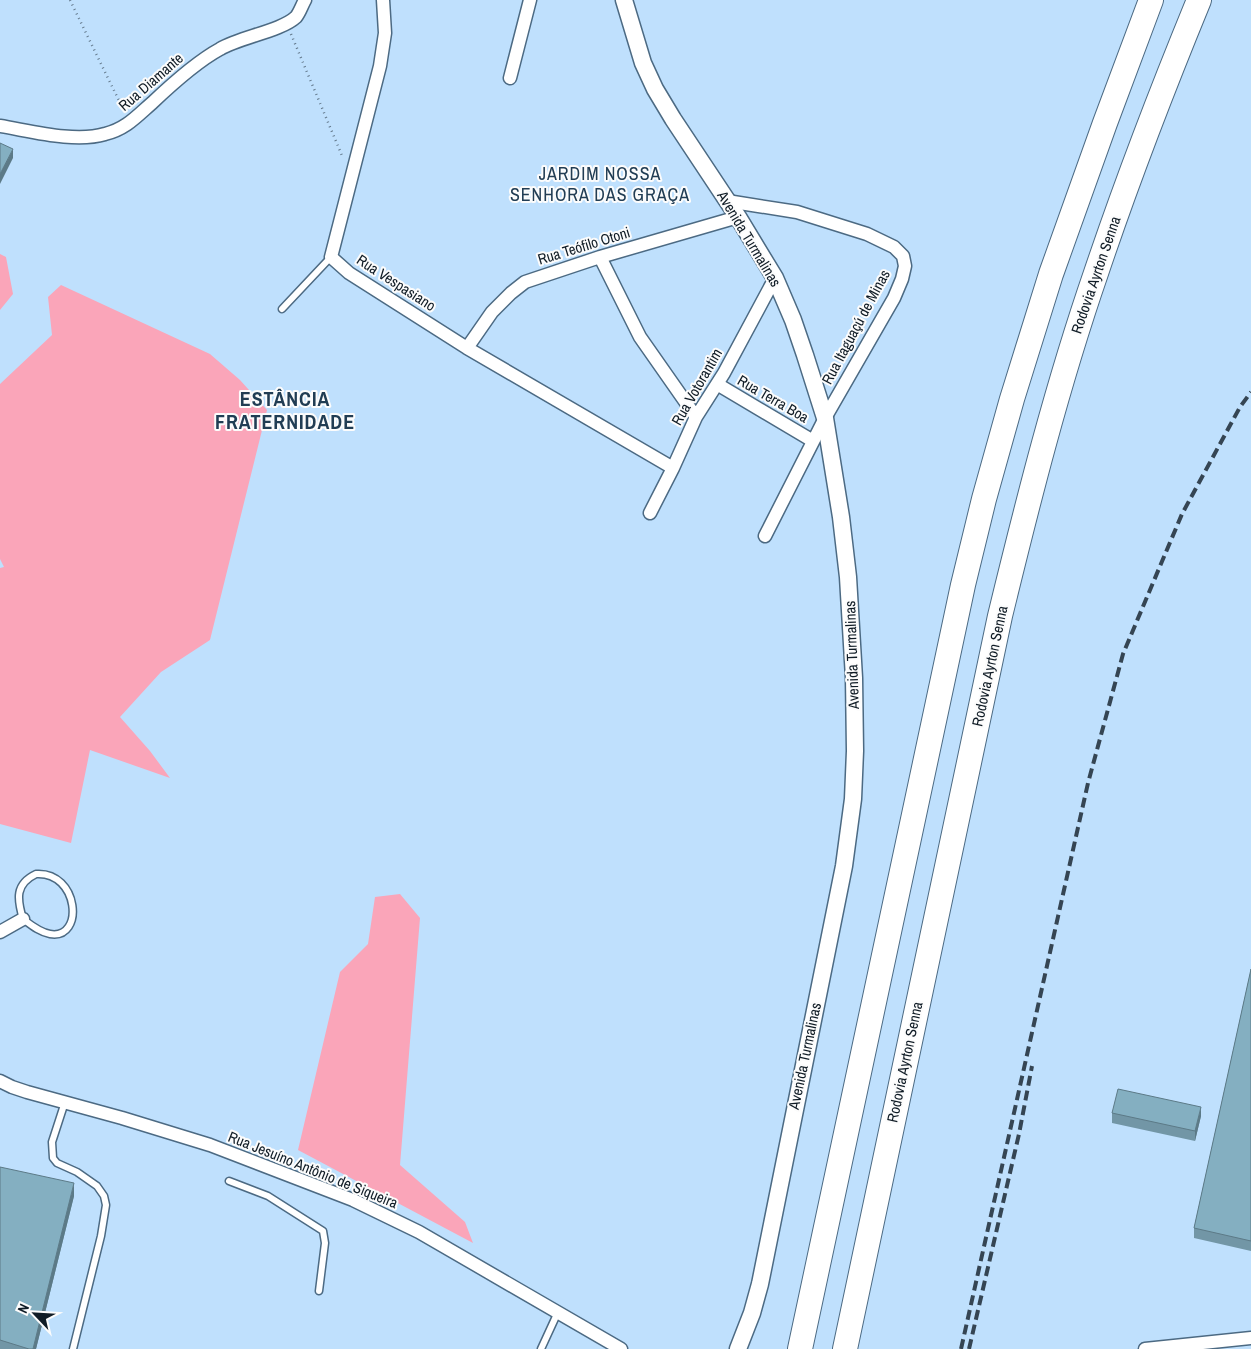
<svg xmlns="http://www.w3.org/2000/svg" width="1251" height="1349" font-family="'Archivo Narrow',sans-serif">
<rect width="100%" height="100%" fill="#bfe0fd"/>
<!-- green -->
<path fill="#faa5b9" d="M0,254L6,257L13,294L0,310Z
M61,285L210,354L240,380L267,410L210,640L161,672L120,717L150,751L170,778L90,750L71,843L0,824V568L4,567L0,559V384L52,335L48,297Z
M400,894L420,918L400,1165L465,1222L473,1243L298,1150L340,972L368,944L375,897Z"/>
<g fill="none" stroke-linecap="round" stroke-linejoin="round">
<!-- service casing -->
<g stroke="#4c6a83" stroke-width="9">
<path id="service" d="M282,309L331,257
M36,874C79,871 85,940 50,934C39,932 31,925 23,919C17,899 15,884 36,874Z
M65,1102L52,1142L53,1158L57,1163L77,1172L97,1186L104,1196L106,1205L101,1236L73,1349
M229,1181L268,1196L323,1231L325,1243L319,1291
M541,1349L558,1312"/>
</g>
<!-- minor casing -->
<g stroke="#4c6a83" stroke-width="15">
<path id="minor" d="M383,0L385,33L380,66L331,257L349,273L467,348L673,468
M510,78L530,0
M0,126C31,131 75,143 105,134C126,129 137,116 152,103C172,84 196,62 220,49C240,37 281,31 296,17C300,12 302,5 305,0
M727,201L797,212L867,234L894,247L903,256L905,266L902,279L894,298L825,418L765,536
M600,257L640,337L696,417
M467,348L492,312L511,293L525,282L600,257L738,217
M717,384L813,441
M650,513L673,468L696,417L724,373L775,278
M0,932L23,919
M0,1081L12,1087L27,1092L122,1118L210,1145L353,1200L419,1232L621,1349
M1145,1349L1251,1338"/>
</g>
<!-- tertiary casing -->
<g stroke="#4c6a83" stroke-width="19">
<path id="tertiary" d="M624,0L643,63L655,89L673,119L738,217L775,278L793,320L805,355L825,418L841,517L848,577L854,678L855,751L853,799L844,866L760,1284L752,1313L738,1349"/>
</g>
<!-- motorway casing -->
<g stroke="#4c6a83" stroke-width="26">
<path id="motorway" d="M800,1349L963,585L984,499L1012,399L1051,274L1105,123L1151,0
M845,1349L1000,616C1028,501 1057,386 1096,273C1127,181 1162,90 1199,0"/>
</g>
<!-- path -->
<path stroke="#657b8e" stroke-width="2.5" stroke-dasharray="1 4" stroke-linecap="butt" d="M70,0L124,111
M291,34L343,158"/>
<!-- service -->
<use href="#service" stroke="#fff" stroke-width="6"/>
<!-- minor -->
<use href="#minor" stroke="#fff" stroke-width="12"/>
<!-- tertiary -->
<use href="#tertiary" stroke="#fff" stroke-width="16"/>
<!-- motorway -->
<use href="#motorway" stroke="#fff" stroke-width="24"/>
<!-- rail -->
<path stroke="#354553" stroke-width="4" stroke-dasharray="10 5" stroke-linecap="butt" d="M961,1349L1088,783L1123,654L1182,514L1240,407L1251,392
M969,1349L1019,1134L1032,1066"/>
</g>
<!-- wall -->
<path fill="#7296a6" d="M1251,969V1251L1194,1238V1228Z
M1112,1113L1201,1116L1195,1141L1112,1123Z
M0,1167L74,1196L36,1349H0Z"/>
<!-- shaded-wall -->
<path fill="#5c7a87" d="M13,149V158L0,184V174Z
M1201,1107V1116L1195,1141V1131Z
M74,1183V1196L36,1349H33Z"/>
<!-- building -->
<path fill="#84afc1" stroke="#5c7a87" d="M0,143L13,149L0,174Z
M1251,969V1241L1194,1228Z
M1118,1089L1201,1107L1195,1131L1112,1113Z
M0,1167L74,1183L33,1349H29L0,1340Z"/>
<g text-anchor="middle" stroke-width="4" stroke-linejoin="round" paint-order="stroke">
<!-- street labels -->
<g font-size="15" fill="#101c26" stroke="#fcfcfc">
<text transform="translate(151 82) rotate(-41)" y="5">Rua Diamante</text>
<text transform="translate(749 239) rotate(59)" y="5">Avenida Turmalinas</text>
<text transform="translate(584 246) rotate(-17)" y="5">Rua Teófilo Otoni</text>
<text transform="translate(1096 275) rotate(-71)" y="5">Rodovia Ayrton Senna</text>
<text transform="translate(396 283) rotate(33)" y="5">Rua Vespasiano</text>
<text transform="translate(856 327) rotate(-62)" y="5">Rua Itaguaçú de Minas</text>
<text transform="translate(697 387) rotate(-60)" y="5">Rua Votorantim</text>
<text transform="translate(773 399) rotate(30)" y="5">Rua Terra Boa</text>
<text transform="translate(852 655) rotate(-92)" y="5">Avenida Turmalinas</text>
<text transform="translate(990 666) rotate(-78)" y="5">Rodovia Ayrton Senna</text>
<text transform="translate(805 1056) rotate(-78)" y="5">Avenida Turmalinas</text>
<text transform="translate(905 1062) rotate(-78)" y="5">Rodovia Ayrton Senna</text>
<text transform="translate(313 1170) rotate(22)" y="5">Rua Jesuíno Antônio de Siqueira</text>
</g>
<!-- quarter labels -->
<g font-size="18" letter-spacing="1" fill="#213d54" stroke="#fcfcfc">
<text x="600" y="180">JARDIM NOSSA<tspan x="600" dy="21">SENHORA DAS GRAÇA</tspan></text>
</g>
<!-- district labels -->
<g font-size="20" font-weight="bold" letter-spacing="1" fill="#213d54" stroke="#fcfcfc">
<text x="285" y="406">ESTÂNCIA<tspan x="285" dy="23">FRATERNIDADE</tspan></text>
</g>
</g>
<!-- north arrow -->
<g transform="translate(35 1314) rotate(295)" stroke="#fcfcfc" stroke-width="4" paint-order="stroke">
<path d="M0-4L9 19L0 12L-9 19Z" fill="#101c26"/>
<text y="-8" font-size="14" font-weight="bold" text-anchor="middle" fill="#101c26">N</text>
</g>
</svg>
